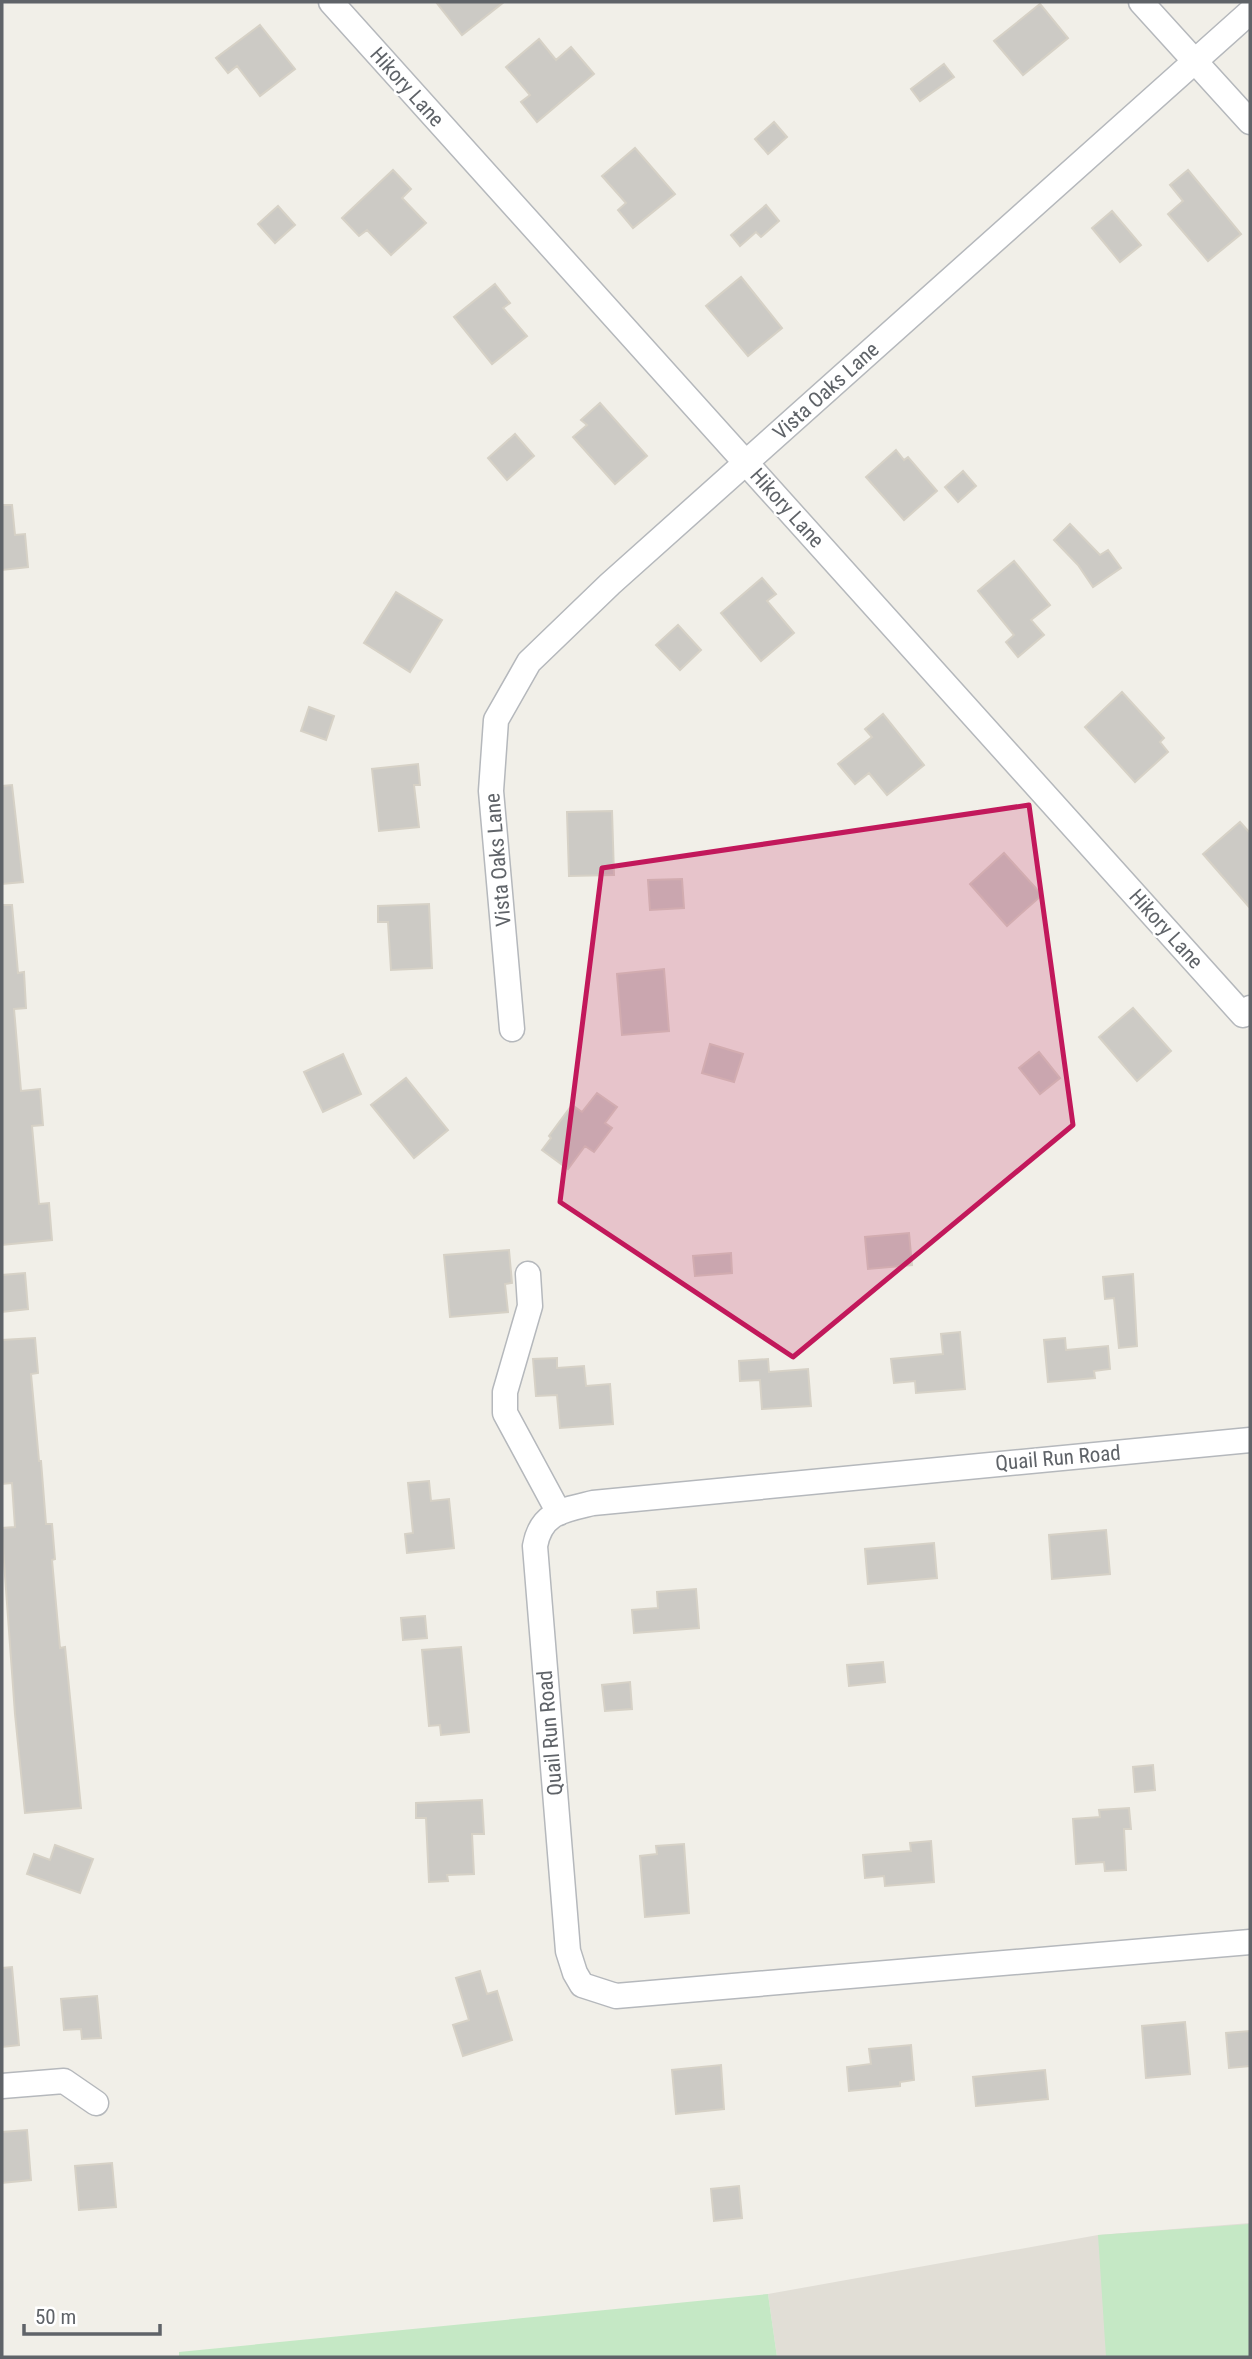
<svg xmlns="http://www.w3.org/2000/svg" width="1252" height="2359" font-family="'Roboto Condensed',sans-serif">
<rect width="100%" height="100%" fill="#f1efe8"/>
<!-- education -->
<path fill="#e1ded6" d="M1250,2223V2357H777L768,2294L1098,2235Z"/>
<!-- green -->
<path fill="#c5e8c5" d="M1250,2224V2357H1106L1098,2235Z
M768,2294L777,2357H179V2352Z"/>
<!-- building -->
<path fill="#cccac5" stroke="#d6d1c6" stroke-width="2" d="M436,2H504L462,35Z
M1040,4L1068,38L1023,75L994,41Z
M260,25L295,69L260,96L237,66L228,73L216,58Z
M539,39L556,60L571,47L594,74L537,122L521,102L530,95L506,67Z
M944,64L954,77L920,101L911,89Z
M774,122L787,137L768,154L755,139Z
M635,148L675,194L633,228L618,210L626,203L602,176Z
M393,170L411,189L402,198L426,223L391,255L367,230L359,236L342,218Z
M1188,170L1241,234L1208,261L1168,214L1183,201L1170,185Z
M766,205L779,221L761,237L756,232L740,246L731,235Z
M278,206L295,225L275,243L258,224Z
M1112,211L1141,245L1120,262L1092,228Z
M741,277L782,328L748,356L706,306Z
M495,284L510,303L503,308L527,336L492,364L454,317Z
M600,403L647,456L615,484L573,437L587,425L581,420Z
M515,434L534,456L507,480L488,458Z
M896,450L904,460L908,457L937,491L904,520L866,477Z
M963,471L976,486L958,502L945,487Z
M2,505H12L15,535L25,534L28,567L2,570Z
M1070,524L1100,555L1108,550L1121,568L1093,587L1078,565L1054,540Z
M1014,561L1050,605L1031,620L1044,635L1018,657L1006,642L1014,635L978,591Z
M762,578L776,594L767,601L794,633L761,661L721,613Z
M396,592L442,620L410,672L364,643Z
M678,625L701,650L680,670L656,645Z
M1122,692L1164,738L1160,742L1168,752L1135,782L1085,727Z
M309,707L334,716L326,740L301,731Z
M883,714L924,765L887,795L869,773L855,784L838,764L872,737L865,729Z
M418,764L420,785H414L419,827L379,831L372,769Z
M12,785L23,882L2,884V786Z
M612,811L614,875L569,876L567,812Z
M1240,822L1250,833V908L1203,854Z
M1004,853L1042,895L1007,926L970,884Z
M682,879L684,908L650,910L648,880Z
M429,904L432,968L391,970L388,922H378V906Z
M2,905H12L18,973L24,972L26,1008L14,1009L21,1091L40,1089L43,1125L32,1126L39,1204L49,1203L52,1240L2,1245Z
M664,969L669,1031L622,1035L617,974Z
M1133,1008L1171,1051L1137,1081L1099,1037Z
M710,1044L743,1054L734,1082L702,1073Z
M1039,1052L1060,1078L1040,1094L1019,1068Z
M343,1054L361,1094L323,1112L304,1072Z
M406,1078L448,1130L414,1158L371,1105Z
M597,1093L617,1107L605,1123L612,1128L594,1152L585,1146L568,1169L542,1150L551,1138L549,1136L572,1105L582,1112Z
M909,1233L912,1265L868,1269L865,1237Z
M509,1250L512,1283L505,1284L508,1312L450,1317L444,1255Z
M731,1253L732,1273L695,1276L693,1256Z
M25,1273L28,1309L2,1312V1275Z
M1133,1274L1137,1346L1119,1348L1114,1298L1105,1299L1103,1277Z
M960,1332L965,1389L916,1393L915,1381L894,1383L891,1359L943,1354L941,1334Z
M35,1338L38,1373L31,1374L39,1461H41L46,1524H52L55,1559L52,1560L60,1648L65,1647L81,1808L25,1813L15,1714L2,1534V1528L15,1527L12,1483L2,1484V1340Z
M1065,1338L1066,1350L1108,1346L1110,1369L1094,1371L1095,1378L1048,1382L1044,1340Z
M557,1358V1368L584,1366L586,1386L610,1384L613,1424L560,1428L557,1395L536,1396L533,1359Z
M768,1359L769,1372L808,1369L811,1406L762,1409L760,1380L740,1381L739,1361Z
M429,1481L431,1501L449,1499L454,1548L407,1553L405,1534L413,1533L408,1483Z
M1106,1530L1110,1574L1052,1579L1049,1535Z
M934,1543L937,1578L868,1584L865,1549Z
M696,1589L699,1628L634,1633L632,1610L658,1608L657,1592Z
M425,1616L427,1638L403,1640L401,1618Z
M461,1647L469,1732L441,1735L440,1725L429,1726L422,1650Z
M883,1662L885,1682L849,1686L847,1665Z
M630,1682L632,1709L605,1711L602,1685Z
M1153,1765L1155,1790L1135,1792L1133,1767Z
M482,1800L484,1834H472L474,1874L447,1875L448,1881L429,1882L426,1818H416V1803Z
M1129,1808L1131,1829H1124L1126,1870L1105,1871L1104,1862L1076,1864L1073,1819L1100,1817L1099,1810Z
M931,1841L934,1882L885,1886L884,1876L865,1878L863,1855L911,1851L910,1843Z
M684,1844L689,1913L645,1917L640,1856L657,1854L656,1846Z
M55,1845L93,1859L80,1893L27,1874L34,1854L50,1860Z
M12,1967L19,2045L2,2047V1968Z
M480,1971L487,1994L497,1991L512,2040L463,2056L453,2025L469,2020L456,1978Z
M97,1996L101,2038L82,2039L81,2029L64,2030L61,1999Z
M1185,2022L1190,2074L1146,2078L1142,2026Z
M1250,2031V2066L1229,2068L1226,2033Z
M911,2045L914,2080L900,2082V2086L849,2091L847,2067L871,2064L869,2049Z
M721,2065L724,2109L676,2114L672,2070Z
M1045,2070L1048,2099L976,2106L973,2077Z
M27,2130L31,2180L2,2183V2132Z
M112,2163L116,2207L79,2210L75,2166Z
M739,2186L742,2218L714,2221L711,2189Z"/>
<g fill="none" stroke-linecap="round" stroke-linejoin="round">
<!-- minor casing -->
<g stroke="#b5b8bc" stroke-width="27">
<path id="minor" d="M331,2L1243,1015L1250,1008
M1141,2L1250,122
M512,1029L491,791L496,720L529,662L610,584L1250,12
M528,1274L530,1306L505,1392V1413L559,1513
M1250,1440L593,1503C564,1510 541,1512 535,1546L568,1951L575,1973L582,1985L616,1996L1250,1942
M2,2086L64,2081L96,2103"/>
</g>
<!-- minor -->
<use href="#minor" stroke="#fff" stroke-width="24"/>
</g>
<!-- marked area -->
<path fill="#c2185b" fill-opacity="0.2" stroke="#c2185b" stroke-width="5" stroke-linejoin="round" d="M1029,805L1073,1125L793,1357L560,1202L602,868Z"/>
<g text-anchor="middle" stroke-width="5" stroke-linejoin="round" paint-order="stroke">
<!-- street labels -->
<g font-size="21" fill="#5f6368" stroke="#fff">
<text transform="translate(407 87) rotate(48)" y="7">Hikory Lane</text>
<text transform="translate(826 391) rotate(-42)" y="7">Vista Oaks Lane</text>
<text transform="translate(787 508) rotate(48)" y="7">Hikory Lane</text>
<text transform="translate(498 860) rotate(-95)" y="7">Vista Oaks Lane</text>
<text transform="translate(1166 929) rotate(48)" y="7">Hikory Lane</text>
<text transform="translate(1058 1458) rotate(-5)" y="7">Quail Run Road</text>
<text transform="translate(550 1733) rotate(-95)" y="7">Quail Run Road</text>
</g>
</g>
<!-- border -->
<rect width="1252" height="2359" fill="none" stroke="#5f6368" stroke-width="7"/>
<!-- scale -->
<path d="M24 2324v10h136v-10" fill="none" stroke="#5f6368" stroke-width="3.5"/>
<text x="35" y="2324" font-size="21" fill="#5f6368" stroke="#ffffff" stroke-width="5" paint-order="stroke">50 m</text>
</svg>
